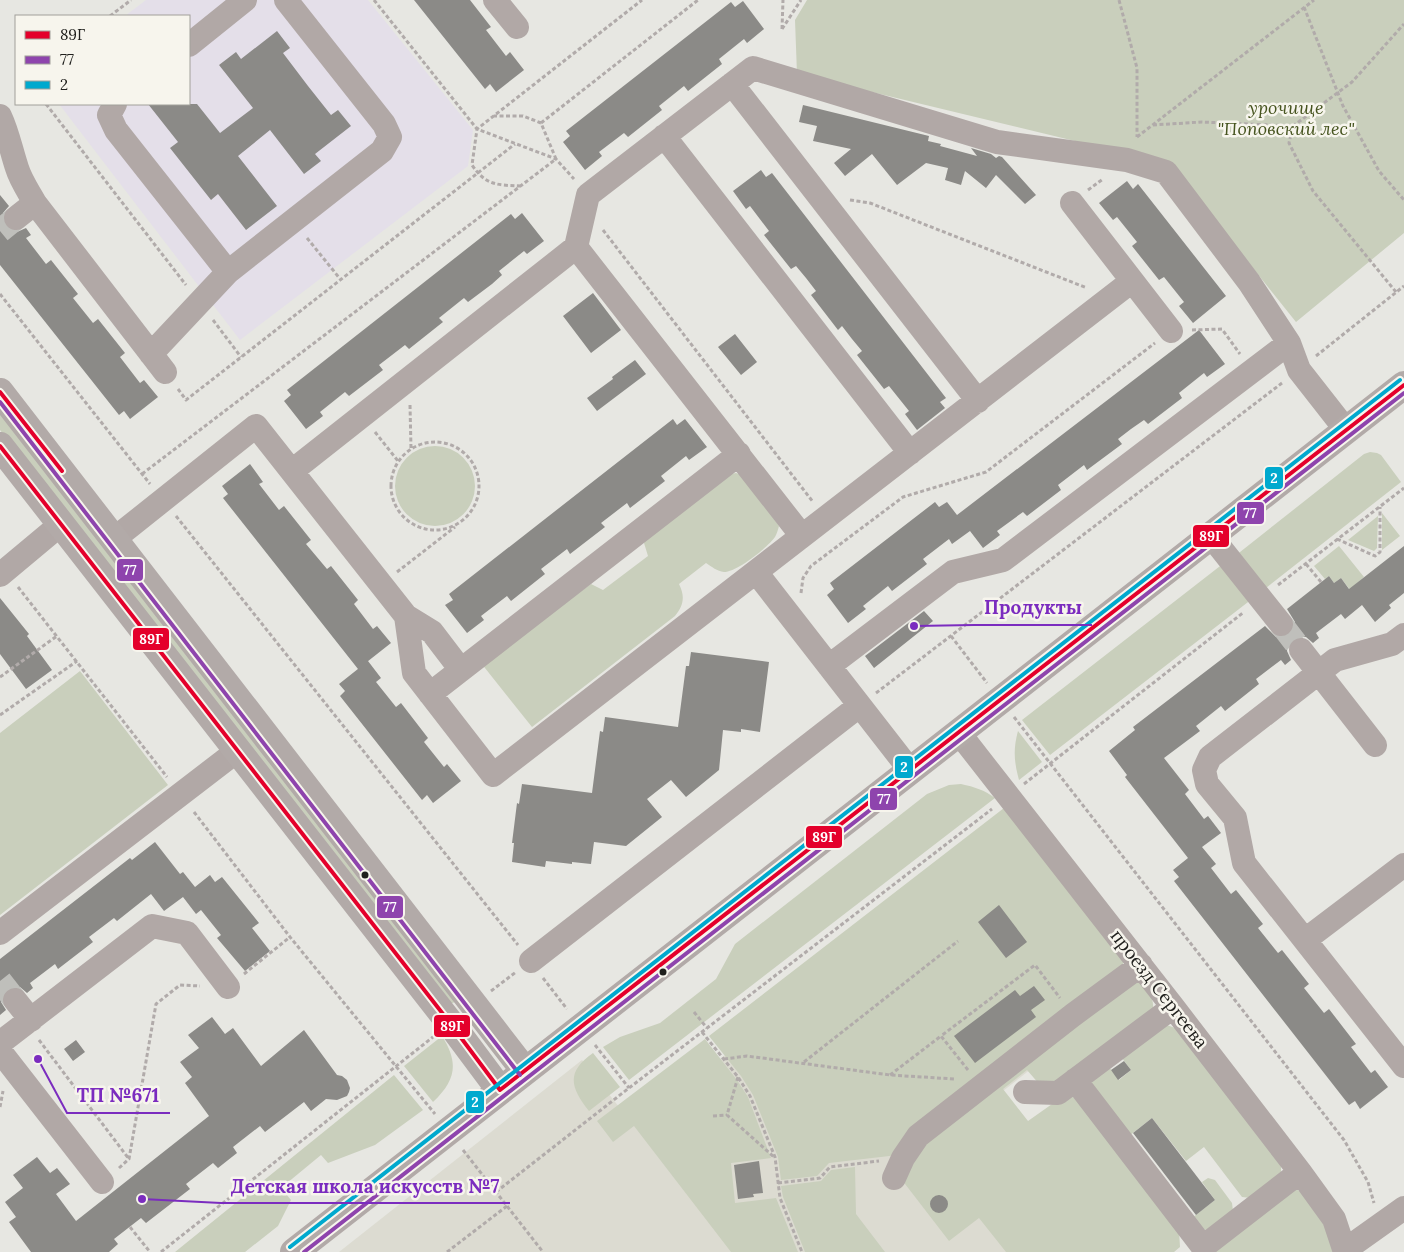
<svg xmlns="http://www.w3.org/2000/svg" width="1404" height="1252" font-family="Lora,serif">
<rect width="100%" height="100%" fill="#e7e7e2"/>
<!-- built -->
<path fill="#dcdbd1" d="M978,858L1097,1017L970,1117L1010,1252H339L582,1060L634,1126Z"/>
<!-- education -->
<path fill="#e4dfe9" d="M146,0H368L473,130L468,166L240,340L59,104H189V16H125Z"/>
<!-- green -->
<path fill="#c9cfbc" d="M807,0H1404V233L1296,322L1170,164L797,74L795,20Z
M0,409L455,1002L450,1004L446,1001L0,430Z
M395 486a40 40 0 1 1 80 0a40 40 0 1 1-80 0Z
M1370,452L1377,453L1381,455L1401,482L1262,591L1235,556L1364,454Z
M736,473L744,476L779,526C778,530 777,533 775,537C768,547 737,572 724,572C717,571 712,567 706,563L679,584C685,596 684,605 675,616L532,727L481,663L591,584L603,590L648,556L644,543L646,537L726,475Z
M1382,513L1400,536L1382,550Z
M1378,516L1377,548L1374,551L1348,540Z
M1339,546L1364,577L1356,584L1361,590L1354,595L1341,578L1334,583L1329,576L1325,579L1314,566Z
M1224,563L1252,599L1050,755L1022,720Z
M80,671L168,785L0,915V733Z
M1018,731L1042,762L1019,780C1014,762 1013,749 1018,731Z
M961,784C975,787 984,790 995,798L629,1080L603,1047L620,1037L660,1023L716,979L735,944L927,794L949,785Z
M1004,808L1123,961V966L898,1155L829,1163L817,1176L781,1180L778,1157L753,1095L741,1076L709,1036Z
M1138,981C1147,987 1154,997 1153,1008L1056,1085H1040L1027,1070L1003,1089L1028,1121L1062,1097L1070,1096L1080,1100L1179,1231L1180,1247L1174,1252H1006L979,1218L949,1241L902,1180L922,1139Z
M1164,1024L1175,1028L1281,1164V1173L1251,1198L1242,1197L1204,1147L1186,1161L1152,1118L1129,1136L1091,1082L1109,1067L1119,1080L1131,1070L1119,1054Z
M442,1036C459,1063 456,1080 433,1102L404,1066Z
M705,1039L737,1080L748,1097L771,1158L731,1163L735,1203L776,1198L798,1252H731L634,1126L613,1142L597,1121Z
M593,1053L620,1087L589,1111C570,1087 566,1072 593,1053Z
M394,1075L423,1110L375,1145L328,1163L321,1155L281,1188L291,1200L278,1226L245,1252H175Z
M855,1167L856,1214L885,1252H805L783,1197L781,1186L821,1181L831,1170Z
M1208,1178L1215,1180L1232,1203L1233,1211L1206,1230L1199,1228L1192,1218L1215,1200L1202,1182Z
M1295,1189C1320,1199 1329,1228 1336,1252H1204Z"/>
<!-- building -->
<path fill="#8b8a87" d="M414,0H470L491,27L486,30L506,56L510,52L524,70L496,92L490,84L485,89Z
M743,1L764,29L747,43L744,39L719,59L722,64L688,91L684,86L659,106L662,110L628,137L624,133L599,152L602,156L585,170L563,142L570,136L566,131L731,2L735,7Z
M277,31L290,48L283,53L308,86L331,115L338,110L351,126L315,154L321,161L304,174L270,130L238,156L277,206L246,230L218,194L211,200L170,148L178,142L148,104H197L220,133L253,108L219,65L236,52L241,59Z
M803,105L929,136L928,141L941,144L940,146L977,156L971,148L991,154L996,158L999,156L1002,157L1036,195L1025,204L996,175L986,188L965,171L961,185L945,180L948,168L926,163L897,185L872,154L845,176L834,163L851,149L813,141L817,126L799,122Z
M761,170L766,177L772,173L946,398L940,402L945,408L917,430L905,414L909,411L889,386L884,389L857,355L862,351L852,339L842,326L838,330L811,295L816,291L806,278L796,266L791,269L764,235L769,231L750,206L746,209L733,191Z
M1127,181L1133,189L1138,184L1226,296L1193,323L1179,306L1184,302L1164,277L1159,280L1132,246L1137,242L1117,217L1113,220L1099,203Z
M0,195L9,206L3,213V220L5,226L10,231L17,232L26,228L31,235L26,238L46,264L51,260L78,294L73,298L93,323L98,319L125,353L120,357L140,383L144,380L158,397L130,419L124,411L119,415L0,265Z
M522,213L544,241L527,254L524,251L499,271L502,275L492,284L468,302L464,298L439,318L443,322L409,349L405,345L379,365L383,370L349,396L345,392L320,412L323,416L306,429L284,401L291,395L287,390L511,214L515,219Z
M593,293L621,330L591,353L563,316Z
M1199,330L1225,364L1207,377L1204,373L1179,393L1182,398L1148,424L1144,420L1131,429L1118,439L1122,444L1087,470L1084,465L1058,485L1061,490L1027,516L1023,512L997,531L1000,535L983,548L970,531L952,544L949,539L923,559L927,564L892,591L888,586L863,606L866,609L848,623L827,595L834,589L830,583L935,502L939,507L947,502L957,515Z
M735,334L757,362L741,375L718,347Z
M635,360L646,374L597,411L587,398L613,379L612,377Z
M673,419L677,425L685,419L707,447L689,460L686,456L661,476L665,481L630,508L627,503L601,523L605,527L570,554L567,549L541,569L545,574L511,601L507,596L481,616L484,620L467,633L445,605L453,600L449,594Z
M250,464L263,482L259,484L279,510L284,506L311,540L306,544L327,569L331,566L358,600L354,604L373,629L377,626L391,643L358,669L223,498L228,494L222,486Z
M1404,546V593L1389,605L1391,608L1375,622L1362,605L1345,619L1341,614L1316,633L1319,638L1313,643L1306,637L1300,636L1293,639L1288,644L1287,651L1291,660L1285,665L1281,660L1256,679L1259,684L1225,711L1221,706L1196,726L1200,731L1164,758L1189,790L1185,794L1204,819L1208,816L1221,833L1202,847L1216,864L1211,868L1231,894L1236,890L1263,924L1258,928L1278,953L1282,950L1309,984L1304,988L1324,1013L1329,1009L1356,1044L1351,1047L1371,1073L1375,1070L1388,1087L1360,1109L1355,1101L1349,1105L1174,881L1179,877L1173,870L1188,858L1125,777L1127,775L1109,751L1135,730L1133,727L1265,626L1276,637H1284L1290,634L1294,629L1295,622L1287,609L1329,576L1334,583L1341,578L1349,589Z
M0,598L29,634L27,636L52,670L26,689L0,654Z
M924,611L933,621L874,668L865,656Z
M691,652L769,662L760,732L741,729V732L723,730L719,770L686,797L671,780L647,799L662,817L626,846L594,842L591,864L572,862V864L546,861L545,867L512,862L514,843H512L517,803L519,804L522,784L592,793L600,731L603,732L605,717L678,727L686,666H689Z
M368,661L381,678L376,682L396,707L401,703L428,738L424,742L444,767L447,764L461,781L433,803L427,795L422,800L340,696L345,691L339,684Z
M155,842L180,874L183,872L195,887L210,875L215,882L222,877L259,923L252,928L270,951L245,971L217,938L221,935L201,910L196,914L183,897L164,911L151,894L117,921L114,918L89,937L93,942L58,969L55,964L30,983L33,988L27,993L20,987H12L7,989L2,995L1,1002L6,1010L0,1015V959L130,858L132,860Z
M999,905L1027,942L1006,958L978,922Z
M1034,986L1045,1000L1031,1010L1036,1017L975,1063L954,1036L1015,990L1020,996Z
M212,1017L225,1034L233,1028L261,1066L304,1030L337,1075L342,1076L347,1080L350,1088L349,1092L347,1096L337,1100L326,1099L311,1111L304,1102L265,1132L260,1126L233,1147L237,1153L218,1168L213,1163L186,1184L190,1189L146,1223L141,1218L114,1239L118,1244L109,1252H31L9,1222L16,1217L5,1202L23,1188L13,1175L37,1157L50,1173L57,1168L70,1184L56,1194L76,1221L209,1116L185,1083L192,1077L180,1062L199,1048L188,1035Z
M76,1040L85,1052L73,1061L64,1049Z
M1124,1061L1131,1070L1118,1080L1111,1070Z
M1152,1118L1215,1200L1196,1215L1133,1133Z
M759,1161L763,1193L753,1194L754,1197L738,1199L734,1165Z
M930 1204a9 9 0 1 1 18 0a9 9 0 1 1-18 0Z"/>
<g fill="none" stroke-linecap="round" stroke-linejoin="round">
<!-- minor-tunnel -->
<path stroke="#bfbfbb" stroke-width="24" stroke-dasharray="24 12" stroke-linecap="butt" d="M0,231L16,218
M1281,624L1301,650
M0,981L15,1000"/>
<!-- path -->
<path stroke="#b1abaa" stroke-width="3" stroke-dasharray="4 2.5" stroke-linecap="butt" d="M374,0L477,129L556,159L574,179
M1119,0L1137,68V137
M1304,7L1343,106L1379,171L1404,200
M110,16L131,0
M782,29L801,0
M782,29L783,0
M46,104L186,285
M541,123L698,0
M1153,125L1202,122L1293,126
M1137,137L1314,0
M521,186C498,185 486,186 472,165L477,129L642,0
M1088,190L1103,179
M850,200L870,203L1087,288
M603,230L813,502
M307,238L341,280
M1396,292L1313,191L1289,143L1293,126L1352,82L1404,24
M0,294L150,484
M213,320L241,357
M1192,330L1222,329L1240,354
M1316,356L1404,286
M178,389L186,400L515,144
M410,405L411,449
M375,432L398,461
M391 486a44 44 0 1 1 88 0a44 44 0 1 1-88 0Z
M142,474L556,159L541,123L523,116H494
M176,516L518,945
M1337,539L1375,556L1380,552V507
M1306,564L1321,582
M397,572L455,527
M1278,585L1404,488
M18,587L167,777
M801,593L803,578L811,566L903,497L986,472L1155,343
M951,636L987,683
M0,677L57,636
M876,693L1282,383
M0,715L77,661
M1014,717L1344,1140L1368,1182L1374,1203
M1024,784L1244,612
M194,812L290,937L435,1114
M244,974L290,937
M543,978L567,1009
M491,991L516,972
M694,1012L707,1028
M702,1032L738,1077L750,1096L775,1157L780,1198L802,1252
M39,1040L129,1159
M595,1045L629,1088
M724,1059L747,1056L890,1075L955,1079
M804,1062L958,941
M968,1070L941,1036L1035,965L1060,998
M890,1075L941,1036
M738,1077L727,1115L774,1157
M0,1107L3,1091
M713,1116L727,1115
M463,1150L543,1252
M119,1168L129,1159L156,1004L180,985L200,986
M778,1183L820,1178L830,1167L879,1161
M496,1192L629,1088L992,809
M130,1227L150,1252
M161,1252L433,1037
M447,1252L507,1206"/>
<!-- minor -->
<path stroke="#b1a8a6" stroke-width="24" d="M495,0L517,27
M189,45L245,0
M732,84L978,401
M115,104L109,115L116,130L228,272L382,151L390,137L384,124L286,0
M0,116C8,133 11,150 17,168C21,181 29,192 35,203L165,372
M664,136L910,453
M1072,203L1171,331
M16,218L35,203
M576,247L802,536
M151,354L228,272
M292,471L576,247L588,195L753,68L997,142L1127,160L1166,172L1249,282L1289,343L1299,370L1346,430
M1211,536L1281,624
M114,539L256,426L406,616L432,632L461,670
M756,572L910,770
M0,575L61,524
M406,616L414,673L493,775L1132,281
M1404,635L1392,644L1335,660L1210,757L1204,770L1207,784L1235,818L1244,863L1404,1066
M1301,650L1375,745
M829,666L953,572L1003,560L1289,343
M430,694L739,454
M959,733L1173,1007L1300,1172L1334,1219L1345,1252
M0,933L237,751
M1305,940L1404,865
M531,961L859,706
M15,1000L31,1020
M0,1043L152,926L187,933L228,987
M0,1051L102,1182
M1075,1080L1203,1247L1300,1172
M1025,1092L1058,1093L1173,1007
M894,1178L903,1158L918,1136L1073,1015L1141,965
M1345,1250L1404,1208"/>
<!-- major -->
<path stroke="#b2aaa8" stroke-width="28" d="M0,392L525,1071
M0,446L450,1023L500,1090
M294,1252L1404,385"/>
<!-- bus-1 casing -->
<g stroke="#f7f5ed" stroke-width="8">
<path id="bus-1" d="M0,392L62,471
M0,446L450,1023L500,1090L1404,385"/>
</g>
<!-- bus-2 casing -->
<g stroke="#f7f5ed" stroke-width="8">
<path id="bus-2" d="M0,402L520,1075
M304,1252L1404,393"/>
</g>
<!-- bus-3 casing -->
<g stroke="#f7f5ed" stroke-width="8">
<path id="bus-3" d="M290,1247L1400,380"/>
</g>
<!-- bus-1 -->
<use href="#bus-1" stroke="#e4002b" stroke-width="4"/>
<!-- bus-2 -->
<use href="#bus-2" stroke="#8e44ad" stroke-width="4"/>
<!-- bus-3 -->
<use href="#bus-3" stroke="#00a9ce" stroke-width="4"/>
</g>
<!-- markers -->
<g fill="#20201d" stroke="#f7f5ed" stroke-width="2">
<circle cx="365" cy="875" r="4.5"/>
<circle cx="663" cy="972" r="4.5"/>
</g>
<g text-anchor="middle" stroke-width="5" stroke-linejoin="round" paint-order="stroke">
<!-- park labels -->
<g font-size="18" font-style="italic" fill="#46541f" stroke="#f7f5ed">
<text x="1286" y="114">урочище<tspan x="1286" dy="21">"Поповский лес"</tspan></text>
</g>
<!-- street labels -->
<g font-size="18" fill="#20201d" stroke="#f7f5ed">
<text transform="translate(1159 989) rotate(52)" y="6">проезд Сергеева</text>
</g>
</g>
<!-- callouts -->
<path fill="none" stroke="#7b2cbf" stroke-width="2" d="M914 626L974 625H1092M38 1059L67 1113H170M142 1199L221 1203H510"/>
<g fill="#7b2cbf" stroke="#f7f5ed" stroke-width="2">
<circle cx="914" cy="626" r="5"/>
<circle cx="38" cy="1059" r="5"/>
<circle cx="142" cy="1199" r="5"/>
</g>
<g font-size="19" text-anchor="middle" font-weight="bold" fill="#7b2cbf" stroke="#f7f5ed" stroke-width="5" stroke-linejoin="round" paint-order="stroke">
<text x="1033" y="614">Продукты</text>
<text x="118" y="1102">ТП №671</text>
<text x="365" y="1193">Детская школа искусств №7</text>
</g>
<g stroke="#f7f5ed" stroke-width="2">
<rect x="1264" y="466" width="20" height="24" rx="5" fill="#00a9ce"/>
<rect x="1236" y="501" width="29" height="24" rx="5" fill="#8e44ad"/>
<rect x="1192" y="524" width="38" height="24" rx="5" fill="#e4002b"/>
<rect x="116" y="558" width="28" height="24" rx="5" fill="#8e44ad"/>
<rect x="132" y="627" width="38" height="24" rx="5" fill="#e4002b"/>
<rect x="894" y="755" width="20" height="24" rx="5" fill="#00a9ce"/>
<rect x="869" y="787" width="29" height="24" rx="5" fill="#8e44ad"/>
<rect x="805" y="825" width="38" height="24" rx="5" fill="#e4002b"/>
<rect x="376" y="895" width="28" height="24" rx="5" fill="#8e44ad"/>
<rect x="433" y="1014" width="38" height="24" rx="5" fill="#e4002b"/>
<rect x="465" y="1090" width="20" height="24" rx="5" fill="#00a9ce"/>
</g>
<g font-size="14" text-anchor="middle" font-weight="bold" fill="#fff">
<text x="1274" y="483">2</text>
<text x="1250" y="518">77</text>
<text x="1211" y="541">89Г</text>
<text x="130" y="575">77</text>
<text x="151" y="644">89Г</text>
<text x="904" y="772">2</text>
<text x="884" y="804">77</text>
<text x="824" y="842">89Г</text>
<text x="390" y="912">77</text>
<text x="452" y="1031">89Г</text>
<text x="475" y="1107">2</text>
</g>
<!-- legend -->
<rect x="15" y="15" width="175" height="90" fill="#f7f5ed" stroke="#a1a09a"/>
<rect x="25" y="31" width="25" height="8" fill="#e4002b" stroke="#a1a09a"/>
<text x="60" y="40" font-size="15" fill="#20201d">89Г</text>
<rect x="25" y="56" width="25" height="8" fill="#8e44ad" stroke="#a1a09a"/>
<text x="60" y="65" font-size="15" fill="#20201d">77</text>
<rect x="25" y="81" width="25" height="8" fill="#00a9ce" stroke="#a1a09a"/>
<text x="60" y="90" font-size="15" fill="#20201d">2</text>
</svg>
